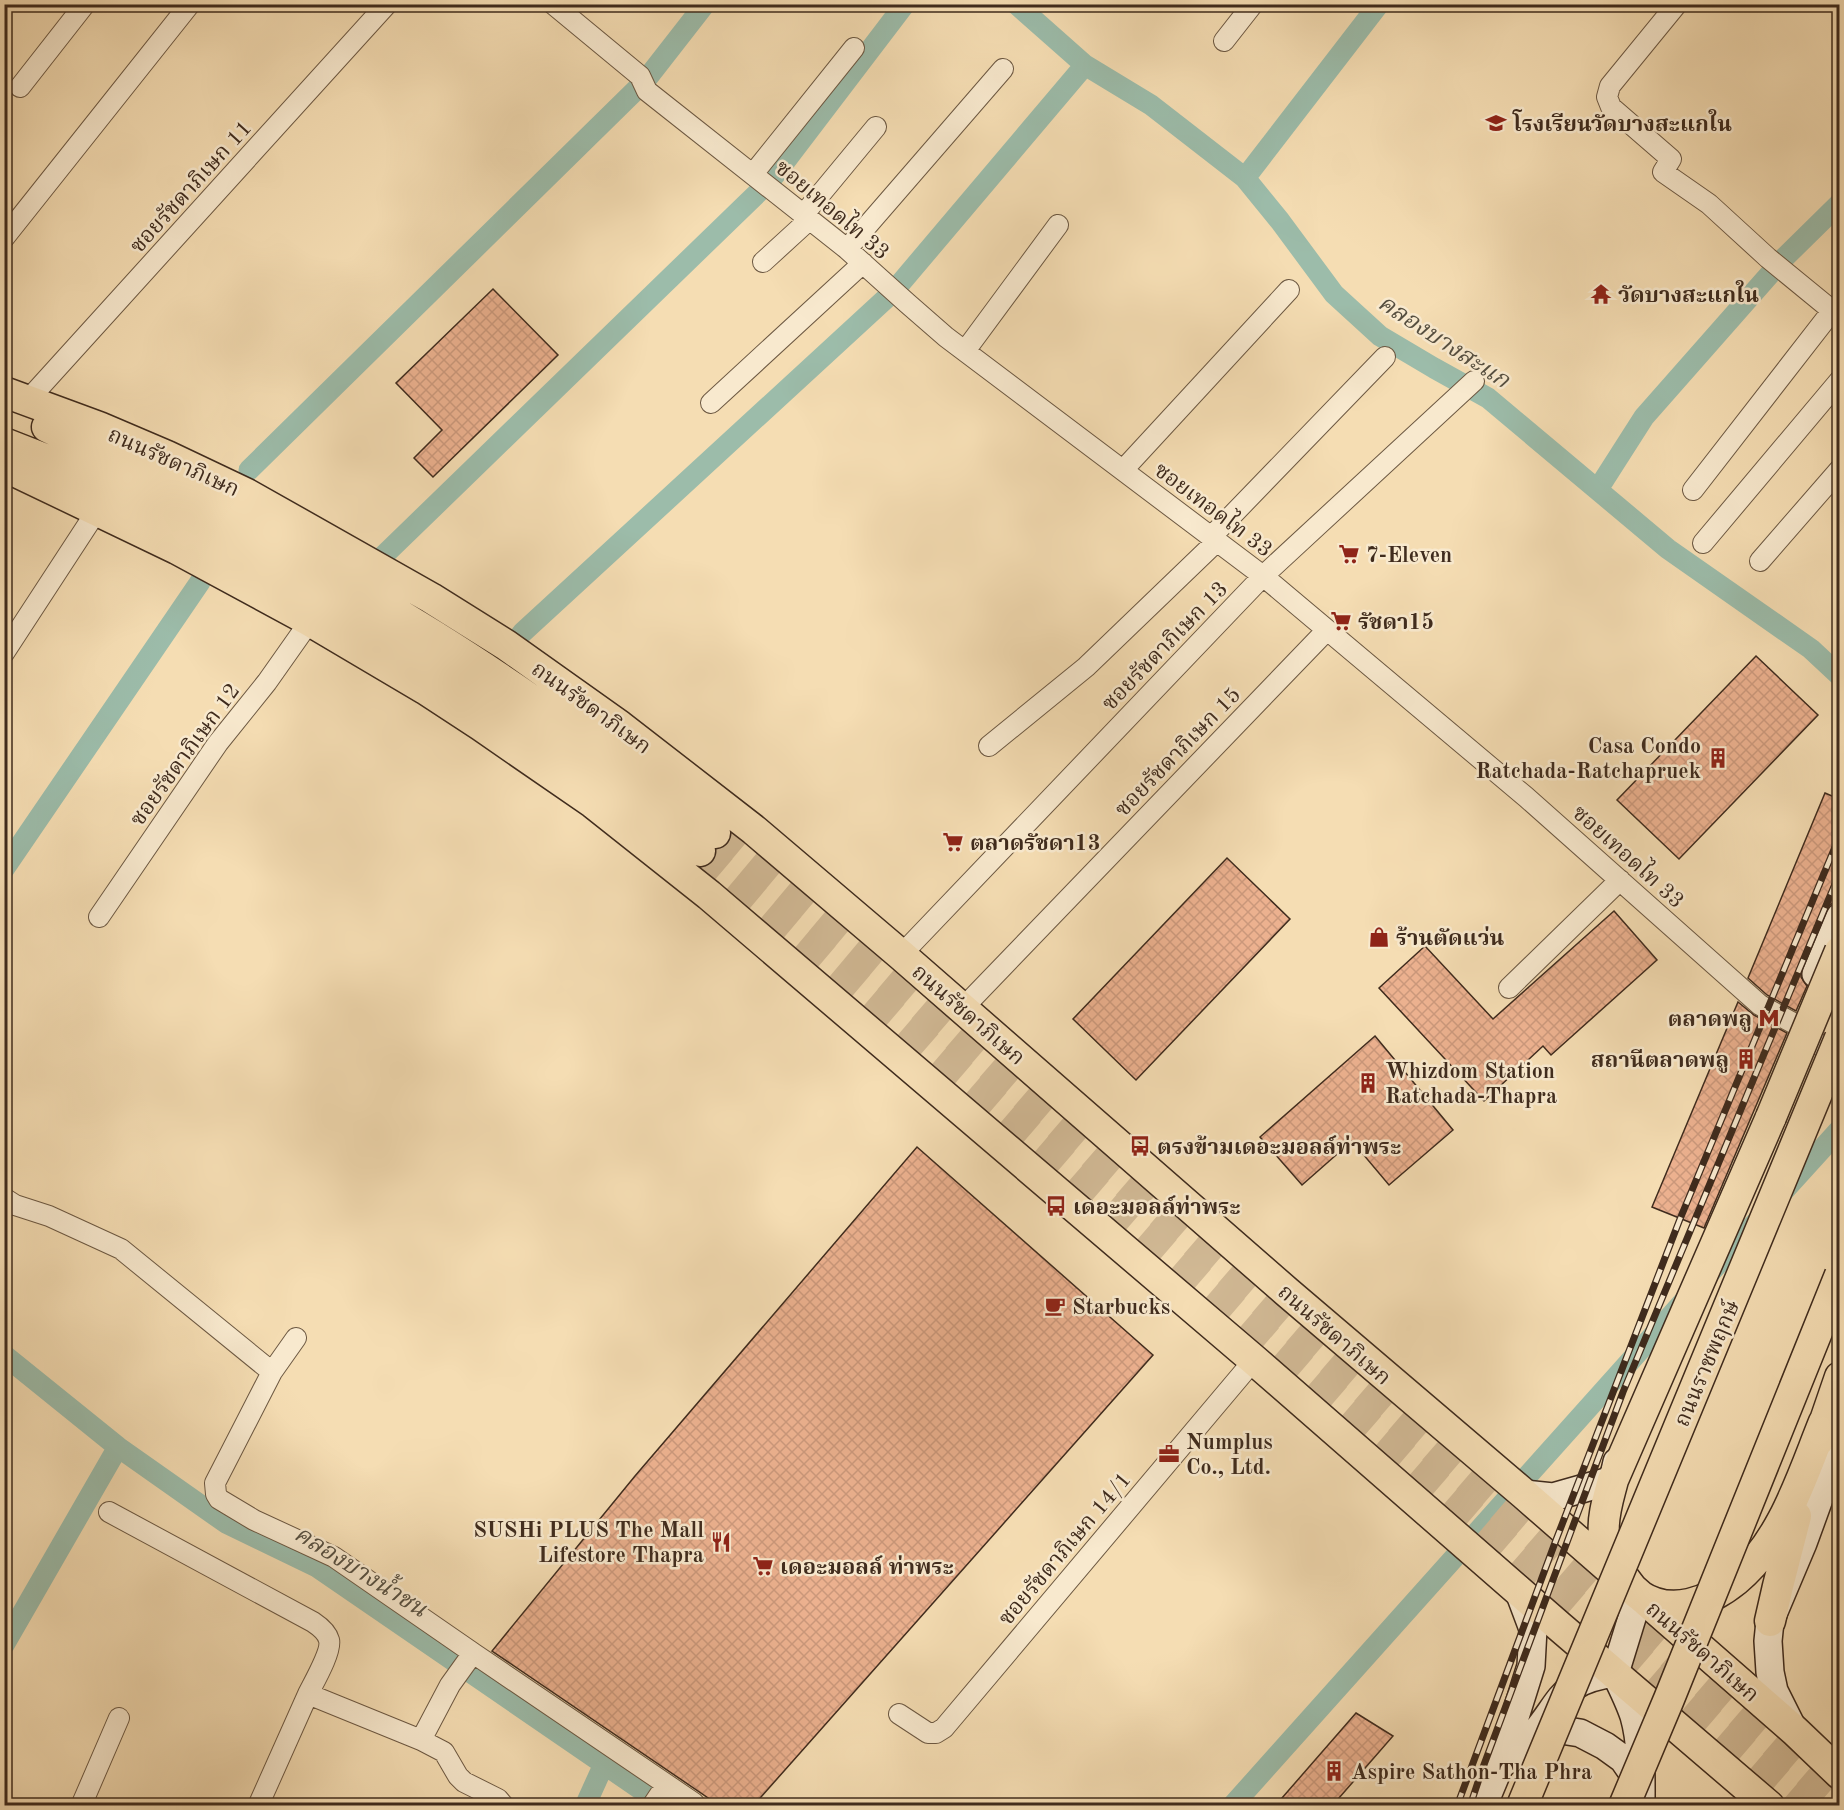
<svg xmlns="http://www.w3.org/2000/svg" width="1844" height="1810" font-family="'Old Standard TT','Noto Serif Thai',serif">
<defs>
<pattern id="building-cross-hatch" width="8" height="8" patternUnits="userSpaceOnUse" patternTransform="scale(1.5)"><rect width="8" height="8" fill="#ecb18f"/><path d="M0 0l8 8M0 8l8-8" fill="none" stroke="#cb987b"/></pattern>
</defs>
<rect width="100%" height="100%" fill="#f5ddb3"/>
<filter id="stains"><feTurbulence type="fractalNoise" baseFrequency=".00333" numOctaves="4"/><feColorMatrix values="0 0 0 0 .2 0 0 0 0 .09 0 0 0 0 .02 0 0 0 .5 -.17"/></filter>
<radialGradient id="worn" r=".72"><stop offset=".6" stop-color="#630" stop-opacity="0"/><stop offset="1" stop-color="#630" stop-opacity=".3"/></radialGradient>
<g fill="none" stroke-linecap="round" stroke-linejoin="round">
<!-- canal -->
<path stroke="#9cbcaa" stroke-width="21" d="M1016,4L1085,65L1151,105L1245,178L1280,221L1334,294L1380,336L1434,368L1488,398L1668,549L1811,649L1840,676
M1245,178L1379,4
M249,470L645,81L705,4
M1598,489L1644,417L1785,257L1840,203
M380,559L771,180L905,4
M522,633L893,292L1085,65
M4,869L200,582
M1782,1193L1840,1129
M1709,1274L1759,1219
M4,1355L118,1447L226,1523L317,1567L665,1806
M4,1645L118,1447
M585,1806L604,1764
M1232,1806L1684,1301"/>
</g>
<!-- building -->
<path fill="url(#building-cross-hatch)" stroke="#3f2b1d" stroke-width="1.5" d="M493,289L558,355L433,477L414,458L442,430L396,383Z
M1756,656L1818,715L1679,859L1617,800Z
M1825,793L1839,799V902L1831,904L1825,911L1801,968V977L1807,986L1796,1011L1767,995L1748,978Z
M1227,858L1290,919L1136,1080L1073,1019Z
M1614,911L1657,960L1551,1055L1543,1046L1484,1101L1379,988L1425,946L1493,1019Z
M1738,1002L1754,1015L1787,1033L1704,1228L1652,1207Z
M1375,1036L1453,1130L1389,1185L1352,1141L1302,1185L1260,1137Z
M917,1147L1153,1355L753,1806H720L492,1651L635,1476Z
M1356,1713L1393,1736L1332,1806H1275Z"/>
<g fill="none" stroke-linecap="round" stroke-linejoin="round">
<!-- primary-tunnel -->
<path stroke="#d1b995" stroke-width="30" stroke-dasharray="30 15" stroke-linecap="butt" d="M715,833L898,987L1840,1801
M700,851L882,1005L1809,1806"/>
<!-- minor casing -->
<g stroke="#6c5842" stroke-width="22">
<path id="minor" d="M553,4L640,76L647,91L847,249L907,303L946,337L1263,576L1526,797L1760,1005L1795,1024L1839,1061
M1677,4L1610,86L1607,97L1611,107L1671,159L1663,172L1709,204L1768,258L1840,317
M1224,41L1253,4
M20,87L85,4
M753,174L854,48
M804,214L876,127
M4,238L190,4
M847,249L1003,69
M763,262L810,219
M965,351L1058,225
M28,400L387,4
M711,403L863,263
M1123,470L1289,290
M1693,490L1832,311
M1211,537L1385,357
M1703,543L1840,380
M1760,561L1840,469
M4,653L98,509
M989,746L1086,667L1217,541
M99,917L218,743L267,682L310,621
M901,955L1263,576L1474,381
M1509,988L1620,880
M962,1009L1327,630
M4,1198L15,1205L49,1216L121,1249L272,1372L215,1483L216,1494L219,1499L254,1520L334,1557L473,1653L450,1685L421,1740
M272,1372L296,1338
M109,1512L313,1622C319,1626 327,1632 329,1640C332,1651 314,1682 308,1694L421,1740L444,1752L458,1776L464,1782L498,1799L504,1806
M473,1653L694,1803
M899,1714L928,1733H936L944,1728L1254,1360
M81,1806L119,1718
M258,1806L308,1694
M652,1806L666,1785"/>
</g>
<!-- secondary casing -->
<g stroke="#3f2b1d" stroke-width="30">
<path id="secondary" d="M1816,974L1840,917
M1524,1494L1553,1497L1613,1480L1617,1462
M1639,1595L1615,1673C1622,1687 1629,1701 1634,1716C1642,1744 1641,1777 1641,1806
M1791,1725L1774,1691L1770,1672L1768,1641L1770,1621L1803,1543L1840,1441
M1535,1738L1561,1730L1580,1733L1605,1746L1623,1759L1641,1785
M1501,1765C1510,1756 1521,1749 1529,1740C1563,1703 1557,1681 1615,1673
M1483,1806L1500,1765L1531,1666L1533,1629L1518,1589"/>
</g>
<!-- primary casing -->
<g stroke="#3f2b1d" stroke-width="33">
<path id="primary" d="M4,392L99,427L167,456L247,494L431,598L506,645L620,726L754,830L901,955L1287,1292L1524,1494L1795,1731L1840,1774
M47,427C179,489 309,558 433,635C531,696 623,764 715,833
M4,443L96,479L151,505L332,602L419,654L521,721L700,851
M4,466L177,549L310,621L425,689L480,725L593,803L709,895L1254,1360L1560,1627L1769,1806
M1771,1117L1613,1480C1609,1496 1602,1516 1604,1534C1605,1551 1613,1565 1624,1578C1629,1584 1634,1592 1639,1595C1671,1617 1709,1602 1736,1580C1783,1541 1802,1476 1824,1422
M1818,1441L1840,1377
M1770,1621L1778,1586L1796,1516"/>
</g>
<!-- minor -->
<use href="#minor" stroke="#f8e9ce" stroke-width="20"/>
<!-- secondary -->
<use href="#secondary" stroke="#f8e9ce" stroke-width="27"/>
<!-- primary -->
<use href="#primary" stroke="#f5ddb3" stroke-width="30"/>
<!-- rail casing -->
<g stroke="#3f2b1d" stroke-width="7">
<path id="rail" d="M1457,1806L1556,1540L1680,1219L1840,835
M1470,1806L1482,1770L1623,1392L1840,872"/>
</g>
<!-- rail -->
<use href="#rail" stroke="#f8e9ce" stroke-width="4.5" stroke-dasharray="14" stroke-linecap="butt"/>
<!-- primary-bridge casing -->
<g stroke="#3f2b1d" stroke-width="33" stroke-linecap="butt">
<path id="primary-bridge" d="M1771,1117L1840,951
M1522,1806L1840,1038
M1624,1806L1669,1699L1840,1275"/>
</g>
<!-- primary-bridge -->
<use href="#primary-bridge" stroke="#f5ddb3" stroke-width="30"/>
</g>
<!-- icons -->
<defs>
<g id="school-bare" transform="scale(1.62)"><path d="M0-5L7-2L0 1L-7-2ZM-4 1L0 2.5L4 1V4Q0 6-4 4Z" fill="#8f2418" stroke="#f8e9ce" stroke-width="2.5" paint-order="stroke"/></g>
<g id="temple-bare" transform="scale(1.62)"><path d="M0-6L5-2H3V0L6.5 2.5H4V6H1.5V3h-3V6H-4V2.5H-6.5L-3 0V-2H-5Z" fill="#8f2418" stroke="#f8e9ce" stroke-width="2.5" paint-order="stroke"/></g>
<g id="supermarket-bare" transform="scale(1.62)"><path d="M-6-5.5h2.5l.6 2H6L4.5 2H-2.5L-4.4-4H-6ZM-1.5 3.2a1.3 1.3 0 1 0 .1 0ZM3 3.2a1.3 1.3 0 1 0 .1 0Z" fill="#8f2418" stroke="#f8e9ce" stroke-width="2.5" paint-order="stroke"/></g>
<g id="building-bare" transform="scale(1.62)"><path d="M-4-6H4V6H1V3H-1V6H-4ZM-2.5-4.3h1.7v1.8h-1.7ZM.8-4.3h1.7v1.8H.8ZM-2.5-1h1.7V.8h-1.7ZM.8-1h1.7V.8H.8Z" fill="#8f2418" stroke="#f8e9ce" stroke-width="2.5" paint-order="stroke"/></g>
<g id="shop-bare" transform="scale(1.62)"><path d="M-5-2.5h2.3a2.7 3.5 0 0 1 5.4 0H5L5.5 6h-11ZM-1.5-2.5h3a1.5 2.3 0 0 0-3 0Z" fill="#8f2418" stroke="#f8e9ce" stroke-width="2.5" paint-order="stroke"/></g>
<g id="metro-bare" transform="scale(1.62)"><path d="M-5.5 5V-5H-3L0 0L3-5H5.5V5H3V-.5L0 4L-3-.5V5Z" fill="#8f2418" stroke="#f8e9ce" stroke-width="2.5" paint-order="stroke"/></g>
<g id="bus-bare" transform="scale(1.62)"><path d="M-5-6H5V4H4V6H2V4H-2V6H-4V4H-5ZM-3.5-4V0h7V-4ZM-3.5 1.2v1.5H-2V1.2ZM2 1.2v1.5H3.5V1.2Z" fill="#8f2418" stroke="#f8e9ce" stroke-width="2.5" paint-order="stroke"/></g>
<g id="cafe-bare" transform="scale(1.62)"><path d="M-5.5-4.5H6V0H3Q3 3.5 0 3.5H-2.5Q-5.5 3.5-5.5 0ZM3-3.2v2h1.7v-2ZM-6 4.5H4V6H-6Z" fill="#8f2418" stroke="#f8e9ce" stroke-width="2.5" paint-order="stroke"/></g>
<g id="office-bare" transform="scale(1.62)"><path d="M-6-3h4V-5.5h4V-3h4V5H-6ZM-1-4.5V-3h2v-1.5ZM-6 0V1H6V0Z" fill="#8f2418" stroke="#f8e9ce" stroke-width="2.5" paint-order="stroke"/></g>
<g id="restaurant-bare" transform="scale(1.62)"><path d="M-5-6h1v4h1v-4h1v4h1v-4h1v5L-1.5 .5V6h-2V.5L-5-1ZM5-6V6H3V1.5H1.5Q1.5-4 5-6Z" fill="#8f2418" stroke="#f8e9ce" stroke-width="2.5" paint-order="stroke"/></g>
</defs>
<g fill-rule="evenodd">
<use href="#school-bare" x="1496" y="123"/>
<use href="#temple-bare" x="1601" y="294"/>
<use href="#supermarket-bare" x="1349" y="554"/>
<use href="#supermarket-bare" x="1341" y="621"/>
<use href="#building-bare" x="1718" y="758"/>
<use href="#supermarket-bare" x="953" y="842"/>
<use href="#shop-bare" x="1379" y="937"/>
<use href="#metro-bare" x="1769" y="1018"/>
<use href="#building-bare" x="1746" y="1059"/>
<use href="#building-bare" x="1368" y="1083"/>
<use href="#bus-bare" x="1140" y="1146"/>
<use href="#bus-bare" x="1056" y="1206"/>
<use href="#cafe-bare" x="1055" y="1306"/>
<use href="#office-bare" x="1169" y="1454"/>
<use href="#restaurant-bare" x="721" y="1542"/>
<use href="#supermarket-bare" x="763" y="1566"/>
<use href="#building-bare" x="1334" y="1771"/>
</g>
<g text-anchor="middle" stroke-width="5" stroke-linejoin="round" paint-order="stroke">
<!-- poi labels -->
<g font-size="22" font-weight="bold" fill="#3f2b1d" stroke="#f8e9ce" text-anchor="start">
<text x="1513" y="131">โรงเรียนวัดบางสะแกใน</text>
<text x="1618" y="302">วัดบางสะแกใน</text>
<text x="1366" y="562">7-Eleven</text>
<text x="1358" y="629">รัชดา15</text>
<text x="1701" y="753" text-anchor="end">Casa Condo<tspan x="1701" dy="25">Ratchada-Ratchapruek</tspan></text>
<text x="970" y="850">ตลาดรัชดา13</text>
<text x="1396" y="945">ร้านตัดแว่น</text>
<text x="1752" y="1026" text-anchor="end">ตลาดพลู</text>
<text x="1729" y="1067" text-anchor="end">สถานีตลาดพลู</text>
<text x="1385" y="1078">Whizdom Station<tspan x="1385" dy="25">Ratchada-Thapra</tspan></text>
<text x="1157" y="1154">ตรงข้ามเดอะมอลล์ท่าพระ</text>
<text x="1073" y="1214">เดอะมอลล์ท่าพระ</text>
<text x="1072" y="1314">Starbucks</text>
<text x="1186" y="1449">Numplus<tspan x="1186" dy="25">Co., Ltd.</tspan></text>
<text x="704" y="1537" text-anchor="end">SUSHi PLUS The Mall<tspan x="704" dy="25">Lifestore Thapra</tspan></text>
<text x="780" y="1574">เดอะมอลล์ ท่าพระ</text>
<text x="1351" y="1779">Aspire Sathon-Tha Phra</text>
</g>
<!-- street labels -->
<g font-size="22" fill="#3f2b1d" stroke="#f8e9ce">
<text transform="translate(190 186) rotate(-48)" y="8">ซอยรัชดาภิเษก 11</text>
<text transform="translate(833 209) rotate(40)" y="8">ซอยเทอดไท 33</text>
<text transform="translate(174 461) rotate(24)" y="8">ถนนรัชดาภิเษก</text>
<text transform="translate(1214 509) rotate(37)" y="8">ซอยเทอดไท 33</text>
<text transform="translate(1164 645) rotate(-46)" y="8">ซอยรัชดาภิเษก 13</text>
<text transform="translate(592 707) rotate(36)" y="8">ถนนรัชดาภิเษก</text>
<text transform="translate(1177 751) rotate(-46)" y="8">ซอยรัชดาภิเษก 15</text>
<text transform="translate(184 754) rotate(-54)" y="8">ซอยรัชดาภิเษก 12</text>
<text transform="translate(1629 856) rotate(42)" y="8">ซอยเทอดไท 33</text>
<text transform="translate(969 1014) rotate(41)" y="8">ถนนรัชดาภิเษก</text>
<text transform="translate(1335 1334) rotate(41)" y="8">ถนนรัชดาภิเษก</text>
<text transform="translate(1706 1363) rotate(-67)" y="8">ถนนราชพฤกษ์</text>
<text transform="translate(1064 1548) rotate(-50)" y="8">ซอยรัชดาภิเษก 14/1</text>
<text transform="translate(1703 1651) rotate(41)" y="8">ถนนรัชดาภิเษก</text>
</g>
<!-- water labels -->
<g font-size="24" font-style="italic" fill="#564f40" stroke="#f8e9ce">
<text transform="translate(1444 341) rotate(33)" y="8">คลองบางสะแก</text>
<text transform="translate(361 1571) rotate(32)" y="8">คลองบางน้ำชน</text>
</g>
</g>
<!-- margin -->
<rect width="1844" height="1810" fill="none" stroke="#f5ddb3" stroke-width="24"/>
<rect x="6" y="6" width="1832" height="1798" fill="none" stroke="#3f2b1d" stroke-width="3"/>
<rect x="12" y="12" width="1820" height="1786" fill="none" stroke="#3f2b1d" stroke-width="1.5"/>
<rect width="100%" height="100%" filter="url(#stains)"/>
<rect width="100%" height="100%" fill="url(#worn)"/>
</svg>
